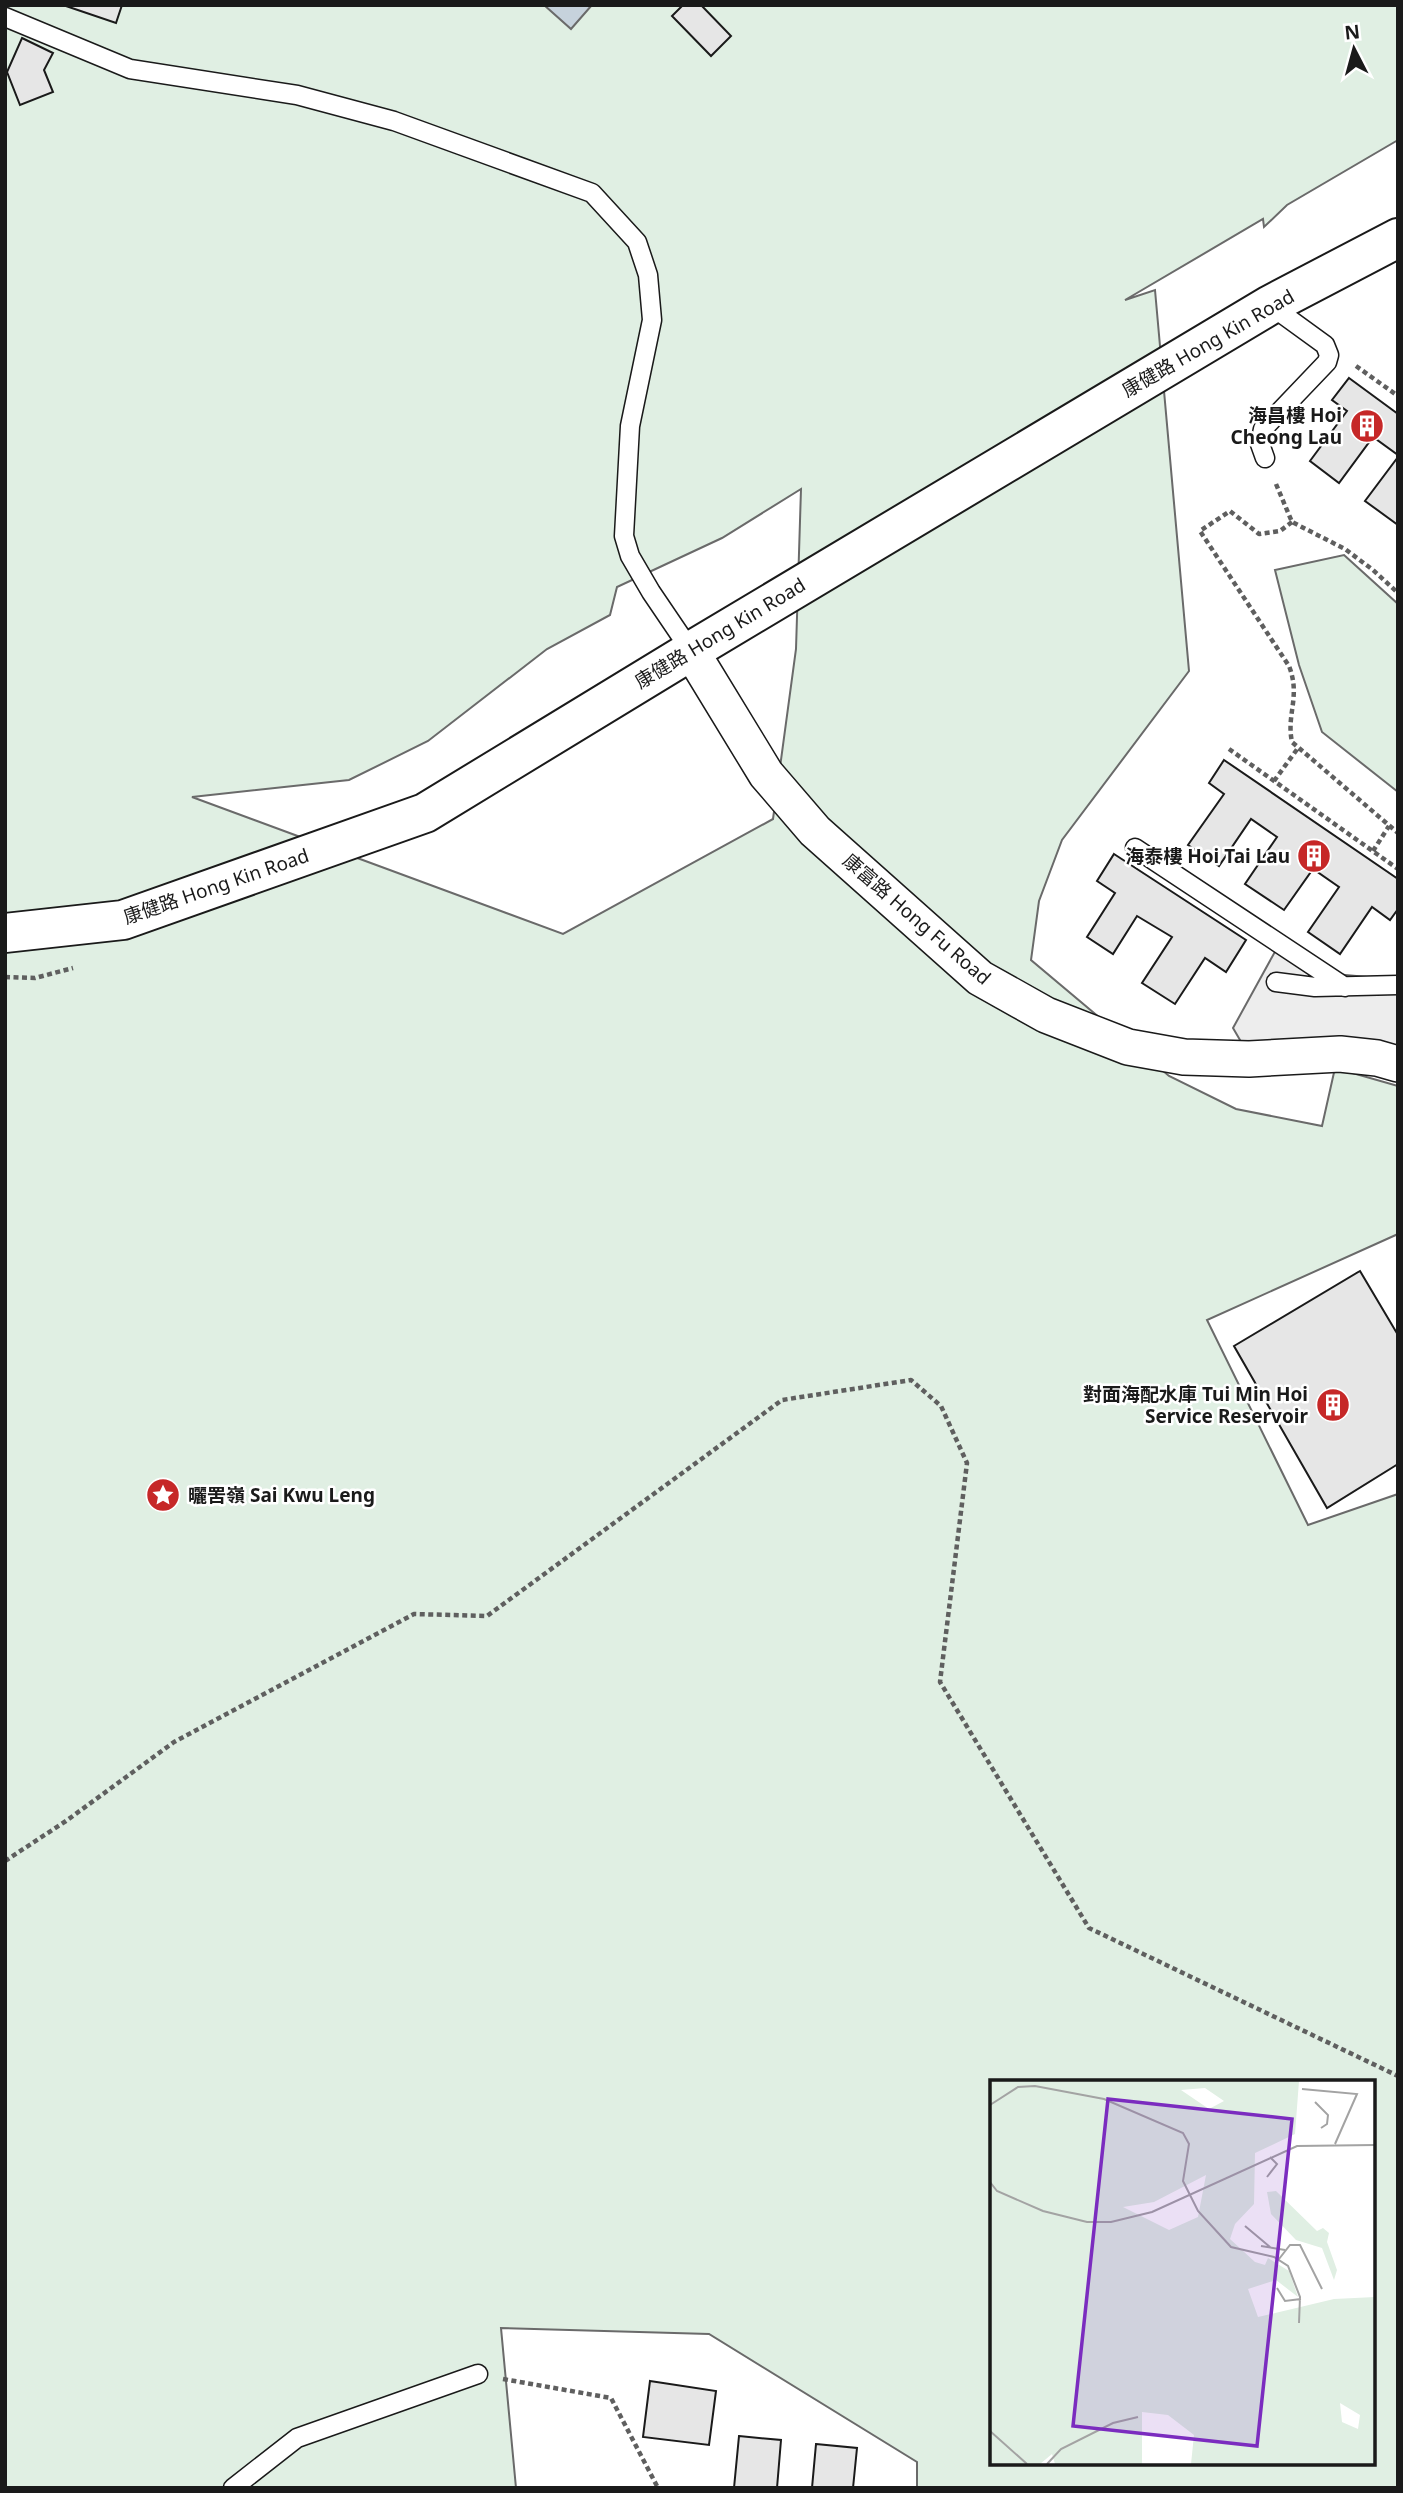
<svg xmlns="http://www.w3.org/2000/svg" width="1403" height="2493" font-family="'Noto Sans','Noto Sans TC',sans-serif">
<rect width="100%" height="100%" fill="#fff"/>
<!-- green -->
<path fill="#e0efe3" stroke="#6a6a6a" stroke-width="2" fill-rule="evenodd" d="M5,5H1398V140L1287,205L1264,227L1263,219L1125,300L1155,290L1189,671L1062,840L1039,901L1031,960L1169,1076L1236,1109L1322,1126L1335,1068L1398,1086V1234L1207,1320L1308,1525L1398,1494V2488H917V2462L709,2334L501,2328L516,2488H5ZM801,489L796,649L773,819L563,934L192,797L349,780L428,741L547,649L610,615L617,587L722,538ZM992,2082H1373V2463H992Z
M1344,555L1398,604V792L1322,732L1299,665L1275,570Z"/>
<!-- parking -->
<path fill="#ededed" stroke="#6a6a6a" stroke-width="2" d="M1282,939L1335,974L1398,980V1047L1247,1052L1233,1028Z"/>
<!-- water -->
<path fill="#c6d2dc" stroke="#6a6a6a" stroke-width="2" d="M544,5H592L571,29Z"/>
<!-- building -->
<path fill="#e6e6e6" stroke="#1a1a1a" stroke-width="2" d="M63,5H122L116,23Z
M683,5H701L731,36L711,56L672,16Z
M22,38L53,53L44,70L53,92L20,105L7,72Z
M1349,378L1398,414V455L1373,437L1339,483L1310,461L1347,411L1332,400Z
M1398,457V525L1365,501Z
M1224,760L1398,879V909L1390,920L1372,907L1340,954L1308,932L1339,887L1313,869L1284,910L1245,884L1277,837L1251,819L1219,866L1188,845L1224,794L1209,783Z
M1114,854L1246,940L1226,972L1205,958L1175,1004L1142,983L1172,937L1137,916L1113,954L1087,937L1115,893L1097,881Z
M1360,1271L1398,1335V1464L1327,1508L1234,1346Z
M650,2381L716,2391L709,2445L643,2437Z
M739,2436L781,2440L777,2488H734Z
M816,2444L857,2448L853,2488H812Z"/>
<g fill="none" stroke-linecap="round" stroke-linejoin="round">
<!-- service casing -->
<g stroke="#1a1a1a" stroke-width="21">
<path id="service" d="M5,17L130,69L297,95L394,121L592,193L637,242L648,275L652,320L630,426L624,536L630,556L651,592L691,651
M1265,458L1260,444L1263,429L1327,362L1329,355L1325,345L1270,305
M1135,848L1345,987
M1276,982L1315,987L1398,985
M233,2488L297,2438L478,2374"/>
</g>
<!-- minor casing -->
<g stroke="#1a1a1a" stroke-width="38">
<path id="minor" d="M691,651L766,774L815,831L980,978L1046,1015L1128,1047L1184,1057L1249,1059L1340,1054L1377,1058L1398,1064"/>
</g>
<!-- tertiary casing -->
<g stroke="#1a1a1a" stroke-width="42">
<path id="tertiary" d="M5,933L123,920L425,813L691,651L1270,305L1398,238"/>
</g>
<!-- path -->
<path stroke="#5f5f5f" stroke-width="4.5" stroke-dasharray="5 3.5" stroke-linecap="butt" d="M1356,366L1398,396
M1276,484L1292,522L1345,549L1373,570L1398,593
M1292,522L1280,531L1259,534L1230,511L1200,531L1289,666C1301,697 1286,714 1292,742L1398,833
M1229,749L1398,869
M1274,781L1298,748
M1373,851L1389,826
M5,977L35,978L73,968
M5,1861L66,1821L174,1742L414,1614L487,1616L782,1400L911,1380L941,1406L967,1463L940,1682L1089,1928L1398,2076
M503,2379L611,2398L658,2488"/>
<!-- service -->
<use href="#service" stroke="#fff" stroke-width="18"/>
<!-- minor -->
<use href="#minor" stroke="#fff" stroke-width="35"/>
<!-- tertiary -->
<use href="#tertiary" stroke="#fff" stroke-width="38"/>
</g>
<!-- icons -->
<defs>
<g id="building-disc" transform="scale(1.75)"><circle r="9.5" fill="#c62828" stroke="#fff"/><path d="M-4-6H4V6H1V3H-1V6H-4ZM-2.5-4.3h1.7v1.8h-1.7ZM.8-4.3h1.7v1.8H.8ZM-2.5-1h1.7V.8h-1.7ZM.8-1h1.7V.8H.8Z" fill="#fff"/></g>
<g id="sight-disc" transform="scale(1.75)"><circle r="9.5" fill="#c62828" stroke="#fff"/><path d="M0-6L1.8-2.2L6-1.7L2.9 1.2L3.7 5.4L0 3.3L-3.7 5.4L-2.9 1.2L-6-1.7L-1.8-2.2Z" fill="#fff"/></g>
</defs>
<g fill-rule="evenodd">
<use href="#building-disc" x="1367" y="426"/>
<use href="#building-disc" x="1314" y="856"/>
<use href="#building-disc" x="1333" y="1405"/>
<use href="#sight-disc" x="163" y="1495"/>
</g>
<g text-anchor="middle" stroke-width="5" stroke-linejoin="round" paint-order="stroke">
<!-- street labels -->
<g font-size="19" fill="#1a1a1a" stroke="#fff">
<text transform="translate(1208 343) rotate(-30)" y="7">康健路 Hong Kin Road</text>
<text transform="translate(720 633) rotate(-31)" y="7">康健路 Hong Kin Road</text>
<text transform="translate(216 886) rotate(-19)" y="7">康健路 Hong Kin Road</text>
<text transform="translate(917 919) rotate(41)" y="7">康富路 Hong Fu Road</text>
</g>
<!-- poi labels -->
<g font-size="19" font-weight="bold" fill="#1a1a1a" stroke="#fff" text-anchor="end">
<text x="1342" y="422">海昌樓 Hoi<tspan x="1342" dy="22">Cheong Lau</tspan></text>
<text x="1290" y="863">海泰樓 Hoi Tai Lau</text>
<text x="1308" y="1401">對面海配水庫 Tui Min Hoi<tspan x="1308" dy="22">Service Reservoir</tspan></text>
<text x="188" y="1502" text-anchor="start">曬罟嶺 Sai Kwu Leng</text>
</g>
</g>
<!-- overview -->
<g transform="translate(990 2080)">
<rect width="385" height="385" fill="#fff"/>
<path d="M0,1H309L305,54L265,73L264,124L245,144L240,159L265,182L275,185L278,178L299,191L308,217L286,200L258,209L268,237L344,219L385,217V384H201L204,355L178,335L152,332V384H65L62,374L50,384H0ZM215,8L234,21L219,29L191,10ZM216,95L208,137L179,150L133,127L164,122ZM350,323L370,335L368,349L352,342ZM286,111L327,151L333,148L339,153L337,162L347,190L344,200L332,168L306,160L281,134L277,112Z" fill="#e0efe3" fill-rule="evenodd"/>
<path fill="none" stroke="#a3a3a3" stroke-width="2" d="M312,9L367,14L345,64M325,22L338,35L337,44L331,48M0,25L28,7L45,6L114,19L193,53L199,64L193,101L208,131L241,167L284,177L298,186L310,217L309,243M277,97L287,84L280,77M0,102L7,111L53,131L97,142H121L162,132L307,66L385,65M255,146L280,167M271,166L295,170M289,179L300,165H310L332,209M287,208L295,221L311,219M0,351L37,384M57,384L71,369L123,343L148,337"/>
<path fill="#7b2cbf" fill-opacity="0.15" stroke="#7b2cbf" stroke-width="3.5" d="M118,19L302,39L267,366L83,346Z"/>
<rect width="385" height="385" fill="none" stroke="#1a1a1a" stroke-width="3.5"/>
</g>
<!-- border -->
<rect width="1403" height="2493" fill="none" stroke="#1a1a1a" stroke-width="14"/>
<!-- north arrow -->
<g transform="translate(1354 49) rotate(354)" stroke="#ffffff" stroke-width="5" paint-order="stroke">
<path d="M0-5L12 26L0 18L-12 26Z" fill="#1a1a1a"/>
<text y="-10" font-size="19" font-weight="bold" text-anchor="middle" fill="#1a1a1a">N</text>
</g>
</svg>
